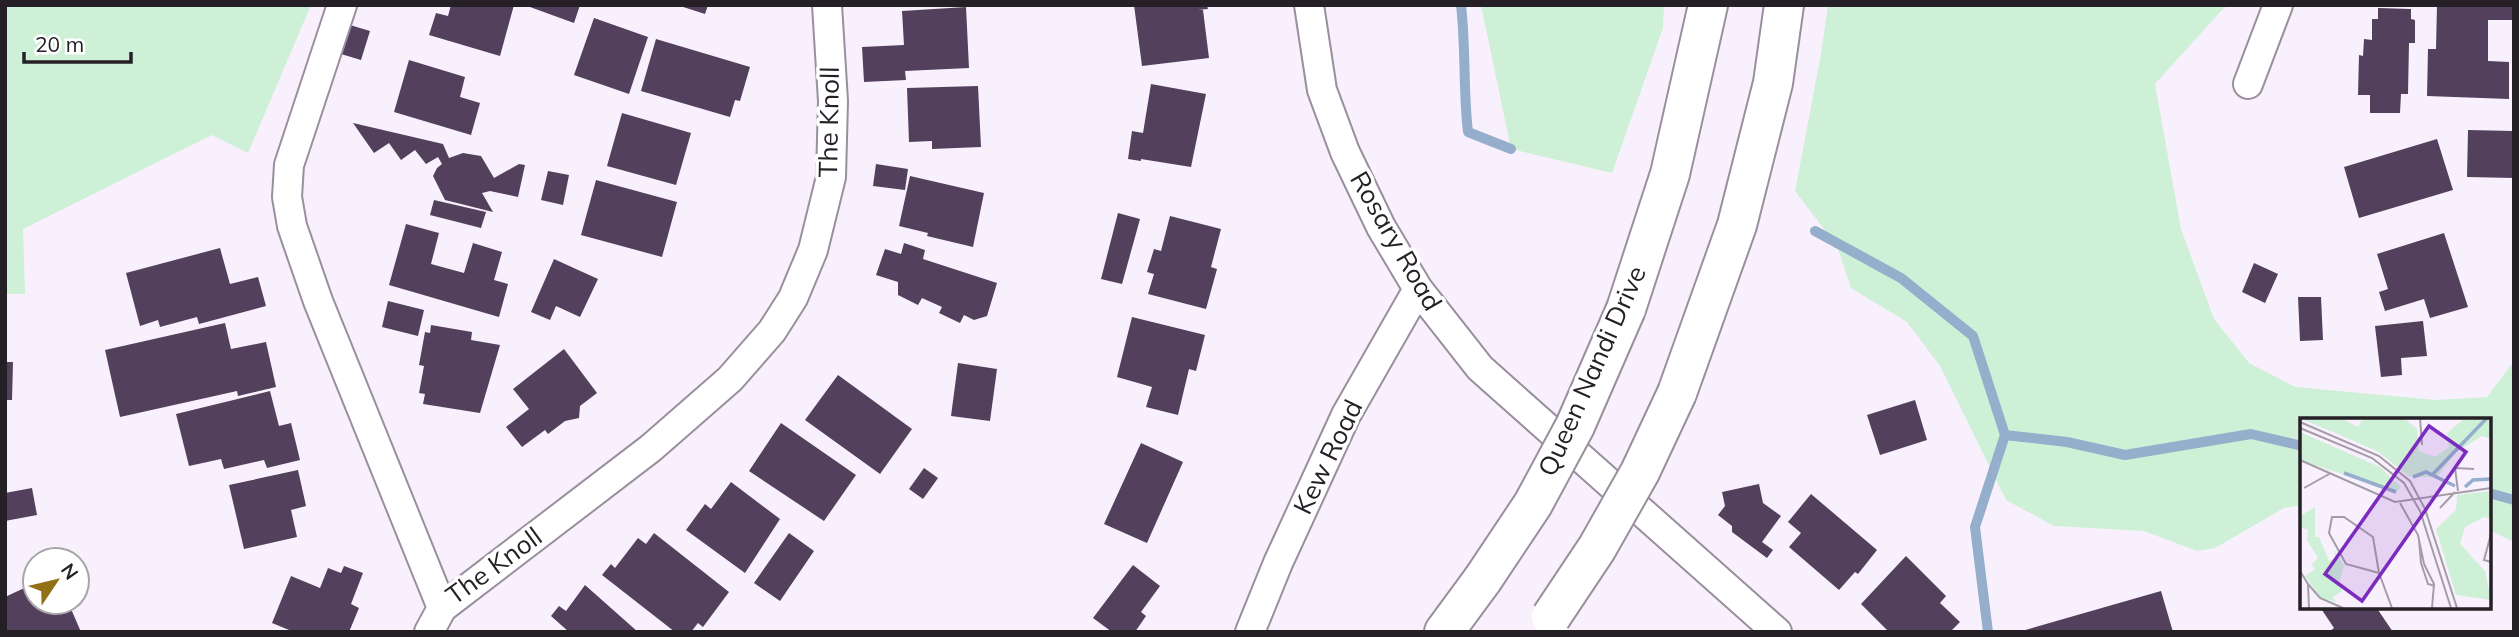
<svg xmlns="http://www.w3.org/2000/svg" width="2519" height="637" font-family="Mulish,sans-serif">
<rect width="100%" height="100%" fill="#f9f0fd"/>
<!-- green -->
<path fill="#cef0d7" d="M5,5H311L248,153L212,135L23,229L25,294H5Z
M1481,5H1664L1663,28L1612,173L1511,149Z
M1828,5H2229L2222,10L2155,84L2181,229L2214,319L2249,363L2295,387L2436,400L2487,397L2514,361V542L2489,530V420H2302V505L2284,508L2215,548L2197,551L2144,531L2054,526L2006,500L1940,366L1907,322L1851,288L1837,246L1795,191L1821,54Z"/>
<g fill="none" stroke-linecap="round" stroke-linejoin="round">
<!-- stream -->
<path stroke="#95aecc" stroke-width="10" d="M1461,5C1466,48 1463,90 1468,132L1511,149
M1815,231L1901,278L1973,336L2005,435L1975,527L1988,632
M2005,435L2067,442L2125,455L2251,434L2302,446
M2489,493L2514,500"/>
</g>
<!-- building -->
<path fill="#52405c" d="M451,5H514L500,56L429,35L436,13L448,16Z
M531,5H580L574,23L530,7Z
M677,5H708L705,14Z
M1134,5H1207L1208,9L1198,10H1203L1209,58L1142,66Z
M2437,5H2514V20H2488V61L2509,62V99L2427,96L2428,49H2436Z
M966,7L969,68L905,71L906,80L864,82L862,47L904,45L902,11Z
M2378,8L2411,9V19L2415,20V43H2409L2408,94H2401L2400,113H2370V95H2358L2359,55L2363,56L2364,39L2372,40V19H2378Z
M594,18L648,37L629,94L574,75Z
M350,25L370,31L361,60L341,54Z
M656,39L750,67L740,101L735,100L730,117L641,91Z
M409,60L465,77L460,97L480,103L471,135L394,112Z
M1151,84L1206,94L1191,167L1141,159V161L1128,159L1132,131L1143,133Z
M978,86L981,147L932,149V141L909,142L907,88Z
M622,113L691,133L676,185L607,166Z
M353,123L443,144L449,158L463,153L481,156L494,178L519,164L525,165L518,197L490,191L482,193L493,212L445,200L433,176L437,168L442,164L438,157L426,164L415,150L401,160L389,143L374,153Z
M2468,130L2514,131V178L2467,177Z
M2437,139L2453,190L2359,218L2344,167Z
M876,164L908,169L905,190L873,186Z
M548,171L569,175L563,205L541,200Z
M910,176L984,193L973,247L927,236L928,233L899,226Z
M596,180L677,202L662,257L581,235Z
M434,200L486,212L481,228L430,215Z
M1118,213L1140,219L1122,284L1101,279Z
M1170,216L1221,229L1211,267L1217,269L1206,309L1148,294L1154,274L1147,272L1154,249L1161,251Z
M406,224L439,233L431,264L464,273L473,243L502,252L494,280L508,284L499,317L389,285Z
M2444,233L2468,307L2430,318L2424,299L2385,311L2379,292L2388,289L2377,254Z
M904,243L925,250L923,259L997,283L987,316L974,320L964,315L960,323L939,313L942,307L922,298L918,305L898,295V282L876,275L885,249L901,254Z
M220,248L230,284L258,277L266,306L199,324L197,317L160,327L158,320L140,326L126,273Z
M554,259L598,279L580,317L556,306L550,320L531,312Z
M2254,263L2278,274L2265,303L2242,292Z
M2298,297H2321L2323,340L2300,341Z
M388,301L424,310L418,336L382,327Z
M1132,317L1205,335L1196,371L1189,369L1178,415L1146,407L1152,387L1117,377Z
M2423,321L2427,356L2401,358L2402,375L2381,377L2375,326Z
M225,323L231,349L266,342L276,387L238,396L237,391L120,417L105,350Z
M431,325L472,332L471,340L500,345L480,413L423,404L425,394L419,393L424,366L419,365L425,332L430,333Z
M564,349L597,393L580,406L579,418L565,421L548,434L545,430L522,447L506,427L529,409L513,389Z
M5,362H13L12,400H5Z
M958,363L997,369L990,421L951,416Z
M838,375L912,429L880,474L805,420Z
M270,391L279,426L291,423L300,460L267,468L264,460L224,469L221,459L189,466L176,414Z
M1915,400L1927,440L1880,455L1867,415Z
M781,423L856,475L824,521L749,471Z
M1141,443L1183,462L1147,543L1104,524Z
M924,468L938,478L923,499L909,489Z
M298,470L306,506L291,510L297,537L244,549L229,485Z
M731,482L780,519L745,573L686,530L705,504L711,509Z
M1759,484L1763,503L1781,516L1762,542L1773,550L1767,558L1732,532V526L1718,515L1725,506L1722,492Z
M32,488L37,515L5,521V493Z
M1811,494L1877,550L1858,574L1855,572L1839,590L1789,547L1801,533L1788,522Z
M654,533L729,592L703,627L698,623L691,632H675L602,575L611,564L615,568L638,538L646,544Z
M789,533L814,551L780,601L754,583Z
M1906,556L1946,596L1940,603L1960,622L1952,630L1953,632H1889L1861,604Z
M1133,565L1160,586L1141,612L1146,616L1135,632H1112L1093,618Z
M344,566L363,573L351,604L359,608L349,632H294L272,623L291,576L320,588L328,568L341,573Z
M35,583V602H51L53,606L68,602L81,632H5V597Z
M585,585L638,632H569L551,616L559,606L566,611Z
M2161,591L2173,632H2022V631Z
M2320,607H2376L2393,632H2329L2334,628Z"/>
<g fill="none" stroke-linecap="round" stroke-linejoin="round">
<!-- minor casing -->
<g stroke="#998f9e" stroke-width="32">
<path id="minor" d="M342,5L289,165L287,197L292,226L318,301L442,608
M1309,5L1322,90L1345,152L1381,227L1418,289L1480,368L1777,632
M2248,84L2278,5
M429,632L442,608L651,448L730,379L772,331L793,298L813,250L831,177L833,101L827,5
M1250,632L1278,563L1346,415L1418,289"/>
</g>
<!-- secondary casing -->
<g stroke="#998f9e" stroke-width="42">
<path id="secondary" d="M1626,309L1670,174L1708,5
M1677,393L1737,225L1773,83L1784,5
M1444,632L1483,579"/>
</g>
<!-- minor -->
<use href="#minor" stroke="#fff" stroke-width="28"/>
<!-- secondary -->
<use href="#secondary" stroke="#fff" stroke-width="38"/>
<!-- secondary-bridge casing -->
<g stroke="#998f9e" stroke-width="42" stroke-linecap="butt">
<path id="secondary-bridge" d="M1483,579L1533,504L1575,426L1626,309
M1551,617L1597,548L1640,472L1677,393"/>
</g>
<!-- secondary-bridge -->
<use href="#secondary-bridge" stroke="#fff" stroke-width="38"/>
</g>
<g text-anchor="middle" stroke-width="7" stroke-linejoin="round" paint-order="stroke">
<!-- street labels -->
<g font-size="26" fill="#242026" stroke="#fff">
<text transform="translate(829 122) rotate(-89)" y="9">The Knoll</text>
<text transform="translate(1396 241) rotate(60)" y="9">Rosary Road</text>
<text transform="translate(1592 371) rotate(-66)" y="9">Queen Nandi Drive</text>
<text transform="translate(1328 457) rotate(-64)" y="9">Kew Road</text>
<text transform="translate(494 566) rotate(-36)" y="9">The Knoll</text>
</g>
</g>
<!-- overview -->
<g transform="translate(2300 418)">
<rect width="191" height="191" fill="#f9f0fd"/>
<path d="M0,0H41L58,9L63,0H104L117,11L119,33L135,39L149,29L147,15L165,0H191V21L182,18L156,34L137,59H110L77,33ZM0,14L80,49L101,69L96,74L0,42ZM191,73V101L184,99L165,109L160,126L185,153L191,182L156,177L136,111L156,92L157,77ZM15,89V119H19L29,143L35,140L34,132L44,148L39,164L42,173L33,179L36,184L21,180L5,158L15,151L11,147L18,140L7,122L8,112L0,109V98Z" fill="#cef0d7"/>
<path fill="none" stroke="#95aecc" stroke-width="3.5" d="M44,55L96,74M133,56L187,0M113,59L126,54L155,68M165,69L173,62L191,61"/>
<path fill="none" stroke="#a49da7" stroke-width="2" d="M120,0L122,27M0,4L79,38L110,63L125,91L157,190M0,10L72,40L104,65L120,93L151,190M0,42L95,84L191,70M4,70L31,55M158,73L155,50L174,51M100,85L118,117L124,146L134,166L132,190M140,90L155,74M191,116L184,142L191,144M119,122L121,145L128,166L135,168M0,153L8,166L9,190M79,155L46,146L29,115L32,99H44L73,119L79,155L92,190M8,166L20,180L43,190"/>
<path fill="#7b2cbf" fill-opacity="0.15" stroke="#7b2cbf" stroke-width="3.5" d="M129,8L166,34L62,183L25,156Z"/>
<rect width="191" height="191" fill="none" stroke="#242026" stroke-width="3.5"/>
</g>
<!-- border -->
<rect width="2519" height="637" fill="none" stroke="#242026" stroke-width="14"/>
<!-- north arrow -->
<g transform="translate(56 581) rotate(55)"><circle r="33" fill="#ffffff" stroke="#a7a6a8" stroke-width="2"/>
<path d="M0-5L12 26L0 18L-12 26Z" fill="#917016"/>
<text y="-10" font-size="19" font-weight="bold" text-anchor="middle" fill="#242026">N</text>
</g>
<!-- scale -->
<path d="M24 52v10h107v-10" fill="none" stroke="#242026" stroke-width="3.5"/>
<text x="35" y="52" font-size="21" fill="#242026" stroke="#ffffff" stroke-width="5" paint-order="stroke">20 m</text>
</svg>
